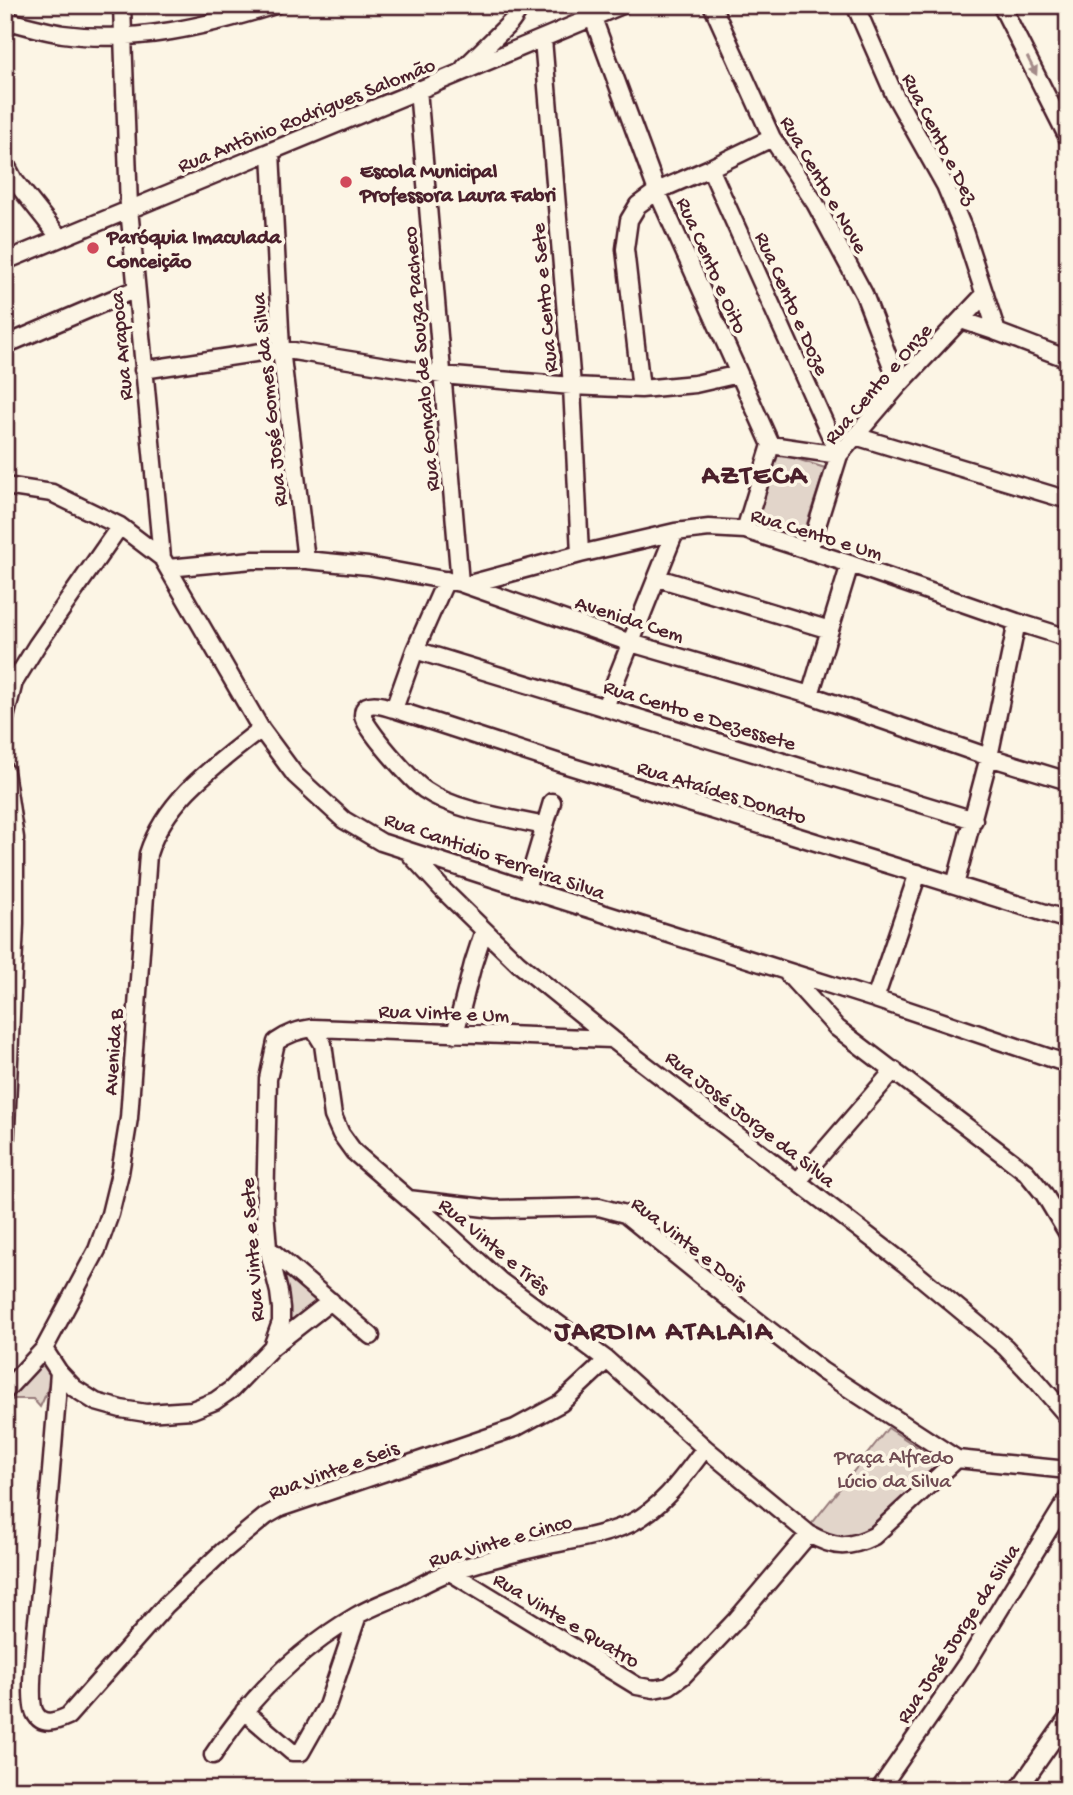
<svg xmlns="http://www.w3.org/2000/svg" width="1073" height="1795" font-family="'Gochi Hand',sans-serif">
<rect width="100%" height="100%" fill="#fcf5e5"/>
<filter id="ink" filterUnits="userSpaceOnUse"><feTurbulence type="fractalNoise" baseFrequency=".0143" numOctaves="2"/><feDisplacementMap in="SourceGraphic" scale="14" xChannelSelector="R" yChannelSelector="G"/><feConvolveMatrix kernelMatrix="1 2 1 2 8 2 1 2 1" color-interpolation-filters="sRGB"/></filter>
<g filter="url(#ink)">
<!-- green -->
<path fill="#e2d5ca" stroke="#967a7a" stroke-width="2" d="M778,453L825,468L801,542L754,527Z
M277,1264L317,1301L283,1329Z
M37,1363C59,1367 47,1393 40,1407L33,1399H15L5,1402V1397Z
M888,1428L939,1461L920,1484L866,1534L844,1538L825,1534L810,1526Z"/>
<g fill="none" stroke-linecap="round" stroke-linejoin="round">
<!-- minor casing -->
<g stroke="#4a1f2b" stroke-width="21">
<path id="minor" d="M122,5L129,208L162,558
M712,5L772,138L815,203L864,294L899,385
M855,5L894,94L945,185L963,228L997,332
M1001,5L1068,138
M593,18L657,191L771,445L745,530
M5,20C24,25 44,31 63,34C134,44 208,26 275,5
M543,39L572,386L580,554
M464,68L511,22L523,5
M418,89L460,583
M271,152L281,349L306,560
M5,163L14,180L60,238
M710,168L839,455
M5,261C211,175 417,92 622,5
M961,320L997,332L1068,359
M5,345L136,289
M143,370L281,349L442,375L572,386L641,389L695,384L739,374
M641,389L625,249L629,220L638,205L657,191L710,168L772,138
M855,436L1068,500
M771,445L839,455
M5,486L52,493L120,526L162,558L261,729L295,775L344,820L381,842L526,889L875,999L1068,1064
M809,551L839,455L899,385L985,294
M168,568L252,560H306L368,566L460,583L631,643L810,695L989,757L1068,781
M658,578L830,630
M466,585L580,554L675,532L709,528L745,530L850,564L1017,622L1068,638
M415,650L974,820
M810,695L850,564
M5,697L37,645L120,526
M605,707L675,532
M394,709L415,650L446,580
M5,718L13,686
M5,771L15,838V924L5,1151
M545,826C509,818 455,811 425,790C413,782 364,728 363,715C363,712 364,708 367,706C375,702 386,707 394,709L563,764L1068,920
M409,853L444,891L518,963L612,1039L905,1264L1005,1347L1038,1382L1068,1417
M955,885L989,757L1017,622
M526,889L552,802
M788,974L837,1028L1026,1172L1044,1194L1068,1234
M875,999L918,873
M313,1028L323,1044L333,1116L341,1134L354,1152L442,1228L500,1281L607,1360L705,1448L809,1534C834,1548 848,1549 874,1536L957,1459
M455,1034L473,964L484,930
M798,1181L894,1070
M408,1199L494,1209L599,1207L625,1214L737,1305L822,1371L957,1459L1068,1470
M268,1248L371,1336
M272,1347L331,1301
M44,1349L59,1372L74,1388L96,1402L121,1409L146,1413L192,1410L215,1401L232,1389L272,1347L281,1322V1308L279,1292L268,1248L265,1211L268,1079L276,1042C289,1033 299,1030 313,1028L612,1039
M59,1372C53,1449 47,1525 39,1602C37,1622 27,1699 35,1713C42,1727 57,1721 68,1716L166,1605L222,1552L266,1516L280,1508L515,1428L561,1403L607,1360
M5,1391L44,1349L97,1250L110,1214L120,1173L129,1118L148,854C166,798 217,764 261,729
M450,1572L637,1686L654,1689L669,1686L683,1676L737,1619L809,1534
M244,1711L292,1752H301L327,1706L358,1615
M213,1755C250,1697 296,1651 356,1616C371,1607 388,1601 404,1594C420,1586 435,1577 452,1571C484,1561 517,1552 549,1545C576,1539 606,1535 631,1523C663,1507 684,1476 705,1448
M879,1790L967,1663L1068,1498
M1018,1790L1068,1718"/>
</g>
<!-- minor -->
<use href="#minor" stroke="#fcf5e5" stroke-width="16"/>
</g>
<!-- one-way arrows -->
<defs><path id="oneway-solid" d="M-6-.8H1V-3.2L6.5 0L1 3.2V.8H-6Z" transform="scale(1.75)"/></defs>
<use fill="#a38a88" href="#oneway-solid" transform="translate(1032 66) rotate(63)"/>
</g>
<!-- markers -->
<g fill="#d1495b" stroke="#fcf5e5" stroke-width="2.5">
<circle cx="346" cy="182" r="7"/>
<circle cx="93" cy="248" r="7"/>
</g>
<g text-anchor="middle" stroke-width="7" stroke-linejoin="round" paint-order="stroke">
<!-- street labels -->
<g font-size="21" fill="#4a1f2b" stroke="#fcf5e5">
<text transform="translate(306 114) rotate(-22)" y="7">Rua Antônio Rodrigues Salomão</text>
<text transform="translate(941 138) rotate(63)" y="7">Rua Cento e Dez</text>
<text transform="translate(825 184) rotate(60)" y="7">Rua Cento e Nove</text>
<text transform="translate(713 265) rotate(66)" y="7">Rua Cento e Oito</text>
<text transform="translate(543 298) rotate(-95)" y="7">Rua Cento e Sete</text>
<text transform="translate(793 303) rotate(66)" y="7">Rua Cento e Doze</text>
<text transform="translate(120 346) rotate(-95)" y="7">Rua Arapoca</text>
<text transform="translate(420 359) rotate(-95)" y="7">Rua Gonçalo de Souza Pacheco</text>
<text transform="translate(877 383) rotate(-49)" y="7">Rua Cento e Onze</text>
<text transform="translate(268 400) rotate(-96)" y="7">Rua José Gomes da Silva</text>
<text transform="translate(817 533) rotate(17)" y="7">Rua Cento e Um</text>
<text transform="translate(630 618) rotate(18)" y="7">Avenida Cem</text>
<text transform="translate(700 714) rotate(17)" y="7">Rua Cento e Dezessete</text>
<text transform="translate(722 791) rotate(17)" y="7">Rua Ataídes Donato</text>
<text transform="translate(495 855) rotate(19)" y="7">Rua Cantidio Ferreira Silva</text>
<text transform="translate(444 1012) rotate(2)" y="7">Rua Vinte e Um</text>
<text transform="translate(112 1052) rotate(-86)" y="7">Avenida B</text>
<text transform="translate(751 1118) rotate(38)" y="7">Rua José Jorge da Silva</text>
<text transform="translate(690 1243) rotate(38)" y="7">Rua Vinte e Dois</text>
<text transform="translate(495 1245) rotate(40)" y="7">Rua Vinte e Três</text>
<text transform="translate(251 1250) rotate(-94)" y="7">Rua Vinte e Sete</text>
<text transform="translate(333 1469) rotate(-20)" y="7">Rua Vinte e Seis</text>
<text transform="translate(500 1540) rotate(-16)" y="7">Rua Vinte e Cinco</text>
<text transform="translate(567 1619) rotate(31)" y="7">Rua Vinte e Quatro</text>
<text transform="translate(957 1633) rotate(-57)" y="7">Rua José Jorge da Silva</text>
</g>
<!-- poi labels -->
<g font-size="21" font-weight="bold" fill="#4a1f2b" stroke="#fcf5e5" text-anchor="start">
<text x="360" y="177">Escola Municipal<tspan x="360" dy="24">Professora Laura Fabri</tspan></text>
<text x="107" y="243">Paróquia Imaculada<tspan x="107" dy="24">Conceição</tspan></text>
</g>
<!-- park labels -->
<g font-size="21" fill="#704c53" stroke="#fcf5e5">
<text x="894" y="1463">Praça Alfredo<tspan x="894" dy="24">Lúcio da Silva</tspan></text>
</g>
<!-- district labels -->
<g font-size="28" font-weight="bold" letter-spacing="2" fill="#4a1f2b" stroke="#fcf5e5">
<text x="755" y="483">AZTECA</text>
<text x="664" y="1339">JARDIM ATALAIA</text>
</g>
</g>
<!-- margin -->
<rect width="1073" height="1795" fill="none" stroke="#fcf5e5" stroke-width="28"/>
<rect x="14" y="14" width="1045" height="1767" fill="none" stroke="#4a1f2b" stroke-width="2.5" filter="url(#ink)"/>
</svg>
